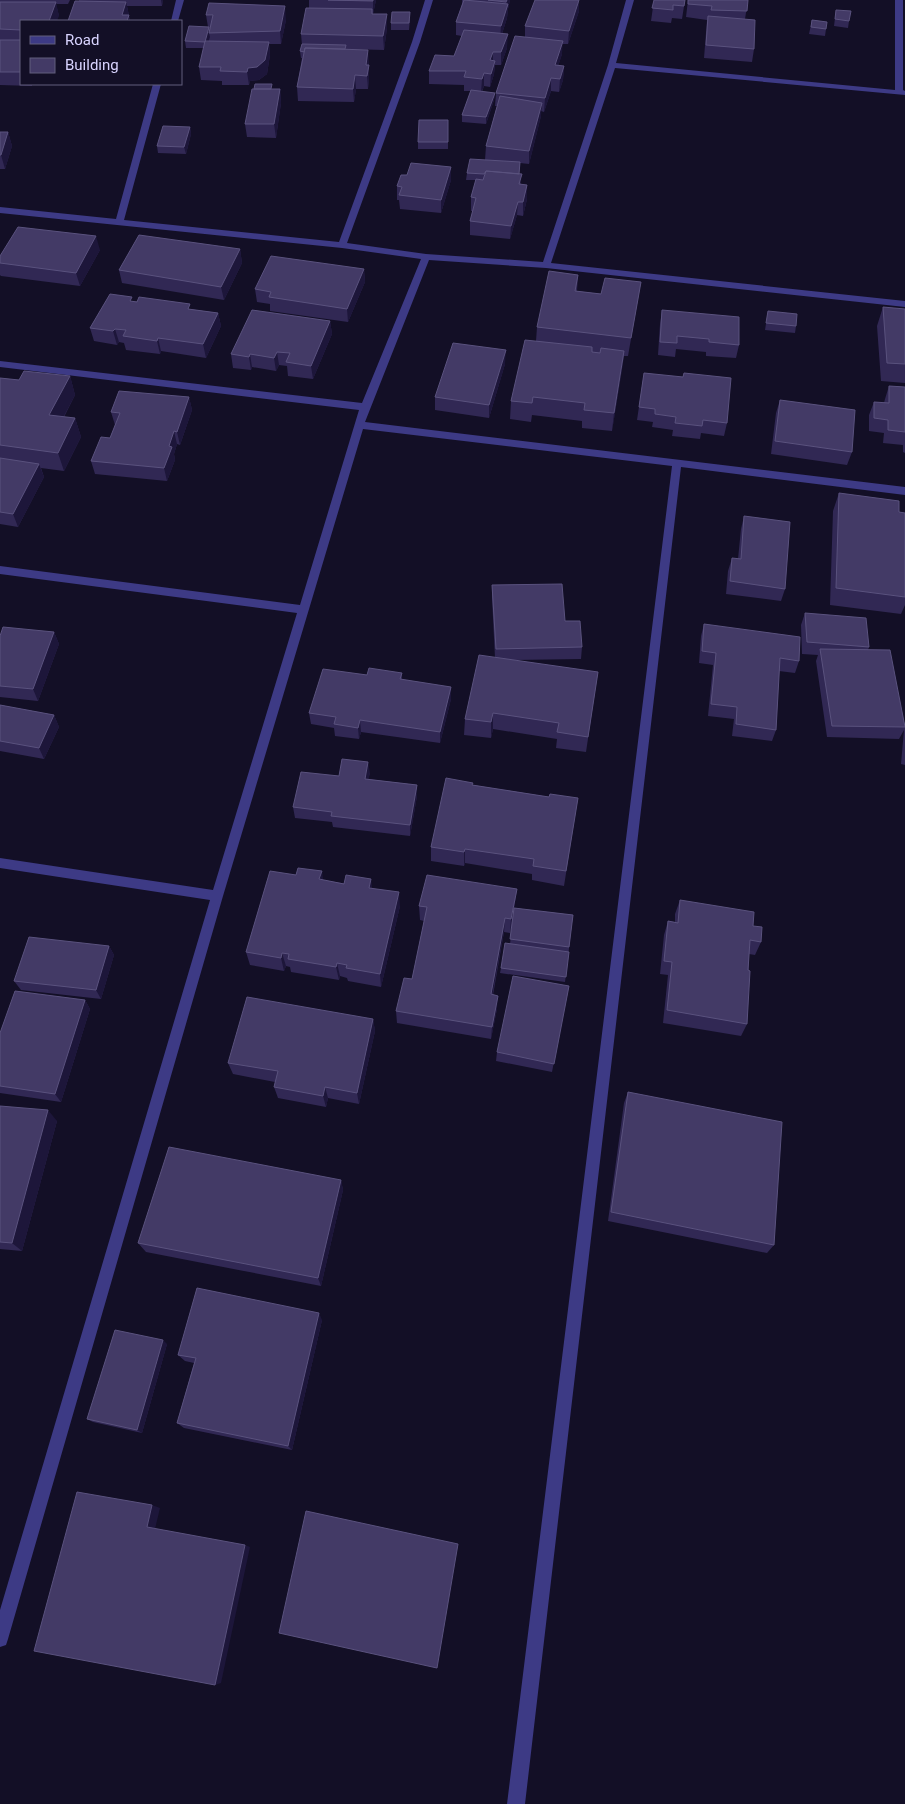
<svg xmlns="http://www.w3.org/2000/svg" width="905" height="1804" font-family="Roboto,sans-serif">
<rect width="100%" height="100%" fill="#130f26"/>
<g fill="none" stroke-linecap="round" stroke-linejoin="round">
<!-- street -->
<path fill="#3d3a85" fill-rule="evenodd" d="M176,0H184L178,21H171Z
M425,0H433L420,42L347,243L426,254L543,262L608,65L626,0H634L616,63L895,90V0H903V90L905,91V95L615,68L551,263L905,301V307L546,268L429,260L365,422L905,487V495L681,467L525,1804H507L672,466L363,429L223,896L8,1639L6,1645L0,1647V1610L210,900L0,868V858L213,890L297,613L0,574V566L300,605L359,410L0,367V361L362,403L421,259L342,248L0,213V207L116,219L153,84H161L124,220L339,242L412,42Z"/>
</g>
<!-- wall -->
<path fill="#312854" d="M0,0H70L68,4H56L59,16L21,21V84H32V86L0,85Z
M79,0H163L162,6H127L130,21H68L79,1Z
M309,0H376L373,14L387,28L384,50L346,49L369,63V78L368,89H356L354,102L298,101L297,87L302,58H301L300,51L302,45L301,34L309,8Z
M462,0H510L508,9L507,18L502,34L507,48L501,65H495L494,74L490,87L484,86L482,92L495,93L494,100L486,124L462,122V115L471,91H464V85L429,84V71L454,56L462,36L456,35V22L462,4Z
M654,0H685L682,19L672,18L671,23L651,21Z
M688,0H748L745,19L754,49L752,62L704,58L707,20L686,17Z
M836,10L849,21L848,28L834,26Z
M579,11L568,44H562V54L558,66H564L563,80L559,92L551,91L544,112L541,111V116L529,164L520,163L519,174L521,185H527V199L523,216L517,215L510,239L470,235V221L473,211H471V197L476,180H466L467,173L485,160L486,146L497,106H495L496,93L525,37V26Z
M206,15L286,20L281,44H269L270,55L267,74L259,80L250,81L249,85H222V81L201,80L199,67L204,48H186L185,41L208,27Z
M410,19L409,30H391V23Z
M812,20L826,29L825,36L809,34Z
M272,89H280L281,103L276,138L247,137L245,124Z
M448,120V149H418V142Z
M190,127L191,134L186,154L158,153L157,146Z
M0,132H8L12,146L5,169H0Z
M451,167V180L441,213L400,209L399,200H397V186L407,175Z
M240,249L242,263L224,300L122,283L119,270Z
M100,250L80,286L1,276L0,275V256Z
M364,269L365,282L348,322L270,311V304L257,302L255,289Z
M578,275L577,291L601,294L641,282L628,356H624L612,431L582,428V421L532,415L531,422L510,419L511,401L536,341L537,327Z
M133,301L218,313L221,326L206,358L161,351L160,354L126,350L124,343L119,342L117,345L94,341L90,328Z
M883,307L905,309V383L881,381L877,326Z
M662,310L739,345L736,358L706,356V352L676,349L675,357L658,355L660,324Z
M768,311L796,326L795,333L765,330Z
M330,321L332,334L313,379L288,376L287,366L279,365L276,371L252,367L251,370L233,368L231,354Z
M505,364L489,418L435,410V397Z
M644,373L727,423L724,436L701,433L700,439L672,436L673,430L652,427L653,422L637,420Z
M70,376L75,395L64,417L75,418L81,437L64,471L41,468L44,477L18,527L0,524V378L19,380Z
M889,386L905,387V453L903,452V445L883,443L884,433L869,431V415L874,402L884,403L885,399Z
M189,397L192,410L180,445L177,444L174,454L175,460L167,481L95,474L91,461L110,438L115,425L111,412Z
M780,400L852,452L847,465L771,454L776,413Z
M839,493L899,512L905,513V605L901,614L830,605L833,511Z
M744,516L785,589L781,601L726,594L728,571L732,558L738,559L741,529Z
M492,585L565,621L582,647L581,659L514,660L598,672L586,752L556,748L557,739L493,729L491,738L464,735L465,719L495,658L492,598Z
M805,613L869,647L868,650L905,724V765L901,764L904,730L899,739L827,737L816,661L818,655L802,654L801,625Z
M704,624L799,661L795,673L779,671L776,730L772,741L732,736L734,719L708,716L713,665L699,663L701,636Z
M54,632L59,644L38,701L0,697V636Z
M402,673V680L451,687V699L440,743L361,732L359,739L335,736L334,728L311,724L309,713L367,675Z
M0,705L54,715L59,727L44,759L0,751Z
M370,773L368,779L417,785V796L410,836L333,827L332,822L295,818L293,807L339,776Z
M473,785L549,797L578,798L564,886L532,880V874L465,863L464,866L431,861V847Z
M323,880L372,888L400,906L381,987L348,981L347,978L340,976L339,980L291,972L290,967L286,966L284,971L250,965L246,952Z
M517,889L514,908L573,915L565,982L500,973L501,968L510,944L514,911L510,933L504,932L493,995L497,1009L491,1039L397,1023L396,1011L412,979L424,921L420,920L419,906Z
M680,900L753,926L761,942L755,955L749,954L747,1024L741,1036L663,1023L668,975L660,974L664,935L668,921L675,922V914Z
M109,946L114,955L101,999L21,990L14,981Z
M569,986L552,1072L496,1061L497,1052Z
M85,1000L90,1009L61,1102L0,1093V1033Z
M373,1019L375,1031L359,1104L328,1098L326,1107L278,1098L274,1087L275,1082L233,1074L228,1063Z
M628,1092L774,1245L767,1253L608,1221L624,1103Z
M0,1106L57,1121L22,1251L0,1249Z
M341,1180L343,1190L321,1286L146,1252L138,1243Z
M322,1320L292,1450L184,1428L177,1423L194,1363L185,1361L178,1355Z
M167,1344L142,1433L93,1422L87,1419Z"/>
<!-- shaded-wall -->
<path fill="#1d163a" d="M161,0H163L162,6Z
M373,0H376L373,14Z
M507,0H510L508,9L507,18L500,40L501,26L506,11Z
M579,0V11L568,44L569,31Z
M56,2L59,16L57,21H49Z
M126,2L129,15H122Z
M285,6L286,20L281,44L280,31Z
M387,14V28L384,50L383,36Z
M129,15L130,21H127Z
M209,27L210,33H209L210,37L206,49L205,42Z
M508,34L507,48L501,65V52Z
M563,41L562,54L554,79L555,65Z
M269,42L270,55L267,74L259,80L250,81L249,85L247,72L248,68Z
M368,50L369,63L367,76L366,65Z
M493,52V65L490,60Z
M495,61L494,74L490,87L491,74Z
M369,65V78L368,89L367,76Z
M564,66L563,80L559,92L560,79Z
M484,73V86L481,93L482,79Z
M355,75L356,89L354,102L353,89Z
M551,78V91L544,112L545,98Z
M280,89L281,103L276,138L274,124Z
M495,93L494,100L486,124V117Z
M542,103L541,116L529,164V151Z
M190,127L191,134L186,154L184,147Z
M8,132L12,146L5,169L1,155Z
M451,167V180L441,213V200Z
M527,185V199L523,216V202Z
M518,202L517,215L510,239L511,226Z
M96,236L100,250L80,286L76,273Z
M240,249L242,263L224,300L221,287Z
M364,269L365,282L348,322L347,309Z
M218,313L221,326L206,358L203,344Z
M330,321L332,334L313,379L311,366Z
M115,329L119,342L117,345L113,331Z
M158,338L161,351L160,354L157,341Z
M506,350L505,364L489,418V405Z
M624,351L622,370L612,431L614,413Z
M277,352L279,365L276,371L274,358Z
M250,354L252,367L251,370L249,357Z
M70,376L75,395L55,433L49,415Z
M189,397L192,410L180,445L177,432Z
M75,418L81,437L64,471L58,453Z
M174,431L177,444L174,454L175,460L167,481L164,468L169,446Z
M39,464L44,477L18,527L13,514Z
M54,632L59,644L38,701L33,689Z
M451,687V699L440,743V732Z
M493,713V729L491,738V722Z
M54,715L59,727L44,759L39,748Z
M360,720L361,732L359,739L358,728Z
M368,762L370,773L366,790L365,779Z
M417,785V796L410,836V825Z
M465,849V863L464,866V852Z
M322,871L324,886L319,879Z
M371,879L373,894L369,888Z
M517,889L515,903L510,933L511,919Z
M399,892L400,906L381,987L380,974Z
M505,918L504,932L490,1007L491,994Z
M109,946L114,955L101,999L96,990Z
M282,953L286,966L284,971L281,958Z
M337,963L340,976L339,980L336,967Z
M498,996L497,1009L491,1039L492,1027Z
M85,1000L90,1009L61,1102L55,1094Z
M373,1019L375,1031L359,1104L357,1093Z
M325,1087L328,1098L326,1107L323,1096Z
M48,1110L57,1121L22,1251L12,1243Z
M341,1180L343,1190L321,1286L318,1278Z
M319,1313L322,1320L292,1450L288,1446Z
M163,1340L167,1344L142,1433L137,1430Z
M152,1505L160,1508L155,1529L147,1527Z
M245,1545L250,1547L221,1683L215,1685Z"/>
<!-- building -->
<path fill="#433a66" stroke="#5a527e" d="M328,0H373V1Z
M464,0L508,4L501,26L456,22Z
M488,0H507L506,2Z
M535,0H579L569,31L525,26Z
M654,0H685L684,6L673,5V10L652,8Z
M688,0H748L747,11L711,10L712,6L688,4Z
M75,1L126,2L122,15H129L127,21H68Z
M0,2H56L49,21H21V30L0,29Z
M209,3L285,6L280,31L209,33L213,15H206Z
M306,8L372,9V14H387L383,36L301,34Z
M836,10L851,11L849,21L835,19Z
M392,12H410L409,23H391Z
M708,16L755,20L754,49L706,45Z
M812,20L827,22L826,29L811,27Z
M189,26L209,27L205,42L185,41Z
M464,30L508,34L501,52H493L490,60L495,61L491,74L484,73L482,79L464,77L466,71H429L435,55L454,56Z
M515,36L563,41L555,65L564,66L560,79L551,78L545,98L496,93Z
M0,40H21V72H0Z
M205,41L269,42L265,60L257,67L248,68L247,72L220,71L221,67H199Z
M302,44L346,45L345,49L305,48L304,52L300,51Z
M305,48L368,50L366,65H369L367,76L355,75L353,89L297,87Z
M255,84H272L271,89H254Z
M252,89H280L274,124H245Z
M471,90L495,93L486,117L462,115Z
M500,96L542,103L529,151L486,146Z
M419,120H448V142H418Z
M163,126L190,127L184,147L157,146Z
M0,132H8L1,155H0Z
M470,159L520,162L519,174L486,171L484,174L467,173Z
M411,163L451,167L441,200L399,195L402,187L397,186L401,175H407Z
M486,171L522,174L519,184L527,185L523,202H518L511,226L470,221L476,198L471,197L476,179L483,180Z
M18,227L96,236L76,273L0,263V256Z
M139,235L240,249L221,287L119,270Z
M271,256L364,269L347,309L269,297L271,292L255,289Z
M549,271L578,275L575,291L601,294L605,278L641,282L631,338L537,327Z
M110,294L132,297L130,301L137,302L139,297L190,304L188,309L218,313L203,344L158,338L157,341L123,336L126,330L115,329L113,331L90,328Z
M883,307L905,309V364L887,363Z
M252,310L330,321L311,366L286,362L290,353L277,352L274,358L250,354L249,357L231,354Z
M662,310L739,317V345L709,342V339L677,336V343L660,342Z
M768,311L797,314L796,326L766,323Z
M525,340L592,347V352L600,353L601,348L624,351L614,413L584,410L585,403L533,397L532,403L511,401Z
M453,343L506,350L489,405L435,397Z
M24,371L70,376L49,415L75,418L58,453L0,445V378L19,380Z
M644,373L683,377L684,373L731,378L727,423L703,420L702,426L675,423L676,417L655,414V409L639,407Z
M889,386L905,387V432L888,430V420L874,418V402L889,403Z
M119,391L189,397L177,432L174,431L169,446L172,447L164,468L91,461L101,437L110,438L120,413L111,412Z
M780,400L855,410L852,452L775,441Z
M0,458L39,464L13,514L0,512Z
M839,493L899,501V512L905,513V597L836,588Z
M744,516L790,522L785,589L730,581L732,558L741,559Z
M562,584L565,621H580L582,647L496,649L492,585Z
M805,613L866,618L869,647L807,642Z
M704,624L800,637L799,661L780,658L776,730L736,724L737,707L711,704L716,653L702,651Z
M3,627L54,632L33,689L0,686V636Z
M820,649L890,650L905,727L832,726Z
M479,655L598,672L588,737L557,732L559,723L493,713L491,722L465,719Z
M369,668L402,673L400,679L451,687L440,732L360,720L358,728L334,724L336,717L309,713L323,669L367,675Z
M0,705L54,715L39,748L0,741Z
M342,759L368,762L365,779L417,785L410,825L331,816L332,812L293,807L301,772L339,776Z
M446,778L473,783L472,785L549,797L550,794L578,798L566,871L533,866L534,859L465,849L464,852L431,847Z
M298,868L322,871L319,879L344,884L346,875L371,879L369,888L399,892L380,974L346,968L347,965L337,963L336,967L288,959L289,954L282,953L281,958L246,952L270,871L296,875Z
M427,875L517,889L511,919L505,918L491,994L498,996L492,1027L396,1011L404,978L412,979L427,907L419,906Z
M680,900L754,912L753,926L762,927L761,942L750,940L748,970L750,971L747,1024L667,1010L672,962L664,961L668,921L678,923Z
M514,908L573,915L569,947L510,939Z
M29,937L109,946L96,990L14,981Z
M505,943L569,952L566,977L501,968Z
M513,976L569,986L554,1064L497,1052Z
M15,991L85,1000L55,1094L0,1086V1033Z
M247,997L373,1019L357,1093L325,1087L323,1096L274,1087L278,1071L228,1063Z
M628,1092L782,1122L774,1245L611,1212Z
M0,1106L48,1110L12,1243L0,1242Z
M169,1147L341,1180L318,1278L138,1243Z
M197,1288L319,1313L288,1446L177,1423L196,1358L178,1355Z
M115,1330L163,1340L137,1430L87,1419Z
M77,1492L152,1505L147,1527L245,1545L215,1685L34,1651Z
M306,1511L458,1544L437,1668L279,1633Z"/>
<!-- legend -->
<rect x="20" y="20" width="162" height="65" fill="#130f26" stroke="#625e7d"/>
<rect x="30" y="36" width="25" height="8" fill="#3d3a85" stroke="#625e7d"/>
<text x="65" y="45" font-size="15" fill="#d9d4ff">Road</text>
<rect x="30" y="58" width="25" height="15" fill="#433a66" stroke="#625e7d"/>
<text x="65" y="70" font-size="15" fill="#d9d4ff">Building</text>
</svg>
